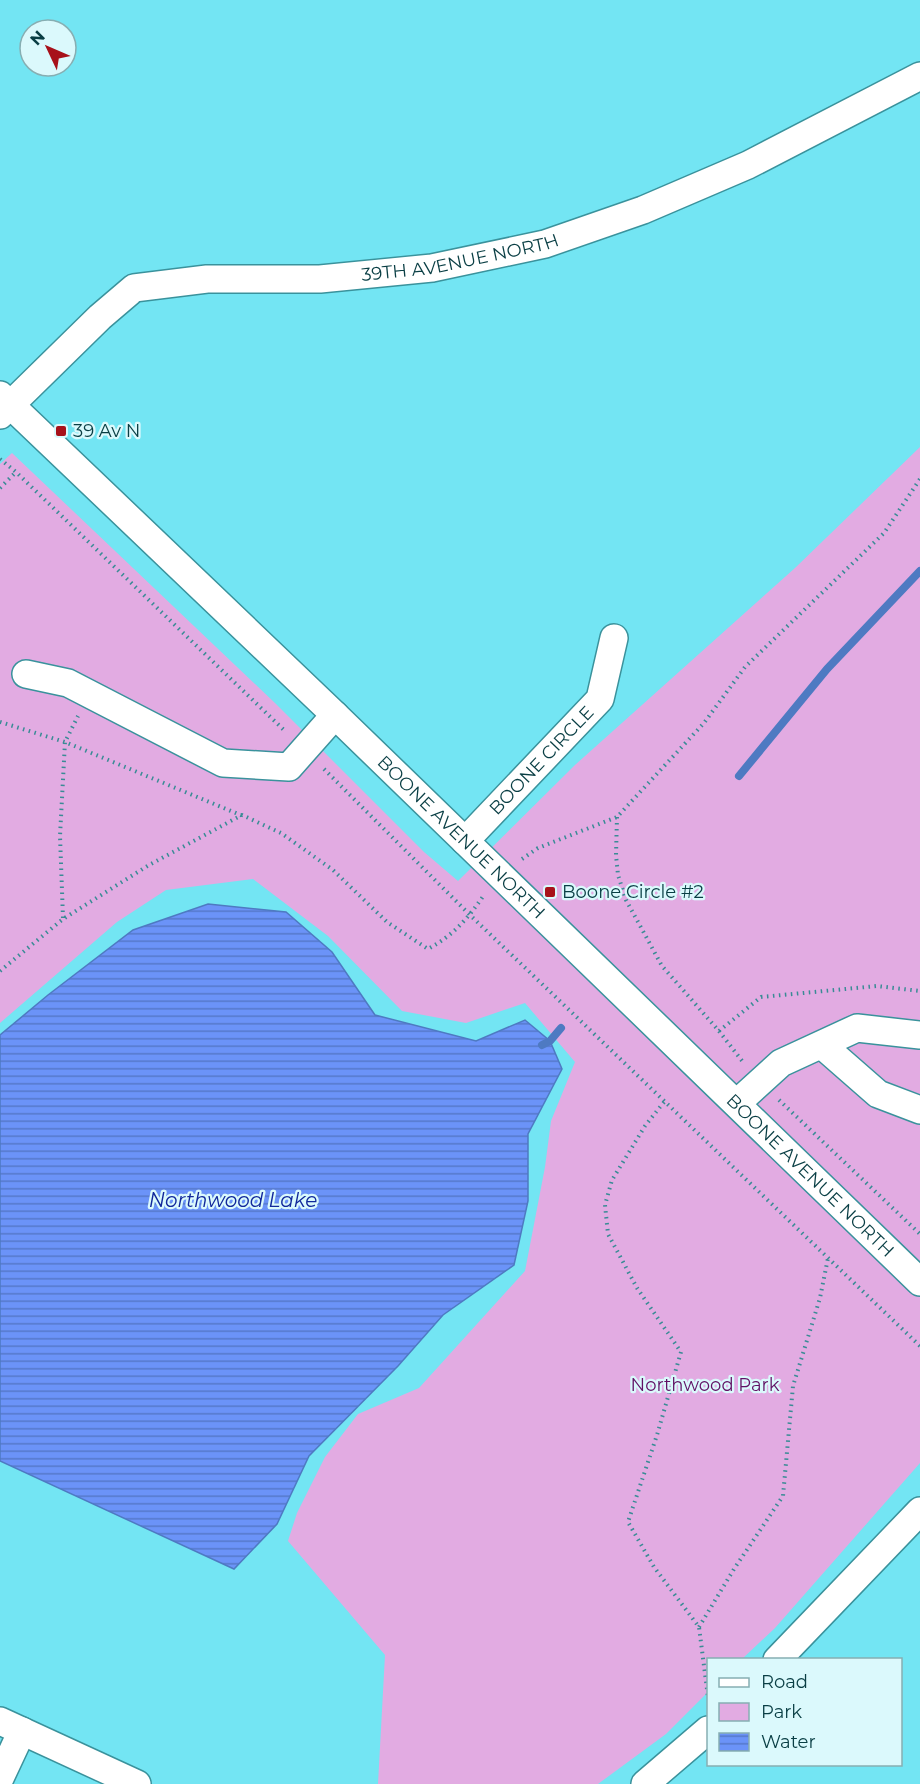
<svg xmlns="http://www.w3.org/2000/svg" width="920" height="1784" font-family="Montserrat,sans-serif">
<defs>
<pattern id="water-rules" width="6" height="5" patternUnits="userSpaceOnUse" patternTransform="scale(1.5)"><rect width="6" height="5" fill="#6b93f8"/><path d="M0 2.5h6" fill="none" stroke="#5679ca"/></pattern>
</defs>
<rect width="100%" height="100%" fill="#73e5f3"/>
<!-- park -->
<path fill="#e2abe2" d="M920,447V1463L775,1628L742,1659L708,1660V1692L666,1734L598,1784H378L385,1655L288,1541L297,1513L325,1457L358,1414L419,1388L525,1271L545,1167L551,1121L575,1062L525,1003L466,1023L402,1011L328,936L253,879L166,890L117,922L0,1023V464L12,453L275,703L424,852L458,881L575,765L795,568Z"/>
<!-- water -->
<path fill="url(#water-rules)" stroke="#4e7ac2" stroke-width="1.5" d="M208,904L286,912L332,952L375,1015L476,1041L525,1020L550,1041L562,1069L528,1134V1201L514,1265L443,1315L398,1366L309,1456L277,1524L234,1569L0,1461V1035L48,995L133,930Z"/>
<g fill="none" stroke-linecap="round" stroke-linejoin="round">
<!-- stream -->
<path stroke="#4e7ac2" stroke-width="8" d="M739,776L827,669L920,571
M542,1045L550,1041L561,1028"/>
<!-- minor casing -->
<g stroke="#3a929c" stroke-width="30">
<g id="minor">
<path id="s1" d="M0,395L335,715L920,1282"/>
<path id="s2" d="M0,415L100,317L134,288L207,279H320L432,268L545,244L643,210L748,165L920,76"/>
<path d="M26,674L68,683L223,763L289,767L335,715"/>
<path id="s3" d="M465,841L600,699L614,638"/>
<path d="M822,1045L878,1094L920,1110"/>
<path d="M737,1103L781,1063L857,1028L920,1035"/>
<path d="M777,1660L920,1511"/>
<path d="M0,1721L137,1784"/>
<path d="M0,1778L22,1731"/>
<path d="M645,1784L708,1730"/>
</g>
</g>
<!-- path -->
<path stroke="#3a8b95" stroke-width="4" stroke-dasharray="1.5 4.5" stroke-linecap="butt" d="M0,459L16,472L286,732
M0,488L16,472
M0,722L65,742L243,816
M324,769L470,915L920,1346
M617,817L616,855L618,875L626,900L662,966L719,1031L743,1062
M522,859L538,848L617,817L704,723L745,667L884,533L920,479
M63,918L60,836L65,742L78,716
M0,971L63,919L149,865L242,815L281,833L333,870L387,922L428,949C454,935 468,918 484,895
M719,1031L761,997L877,986L920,991
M779,1100L920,1234
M664,1102L645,1126L612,1180L605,1205L608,1234L637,1288L681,1352L657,1435L628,1522L654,1567L699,1627L708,1697
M699,1627L734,1569L783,1496L793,1386L820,1298L828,1258"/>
<!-- minor -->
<use href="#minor" stroke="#fff" stroke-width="27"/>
</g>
<!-- markers -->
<g fill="#a7111a" stroke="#dbf9fc" stroke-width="2">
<rect x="55" y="425" width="12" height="12" rx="3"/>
<rect x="544" y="886" width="12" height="12" rx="3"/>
</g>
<g text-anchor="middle" stroke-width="4.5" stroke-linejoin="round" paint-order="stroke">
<!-- street labels -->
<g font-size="18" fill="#093e44" stroke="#dbf9fc">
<text dy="6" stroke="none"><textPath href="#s2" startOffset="513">39TH AVENUE NORTH</textPath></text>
<text dy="6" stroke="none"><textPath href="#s3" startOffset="111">BOONE CIRCLE</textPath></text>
<text dy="6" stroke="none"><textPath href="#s1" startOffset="639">BOONE AVENUE NORTH</textPath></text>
<text dy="6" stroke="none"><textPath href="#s1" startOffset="1125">BOONE AVENUE NORTH</textPath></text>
</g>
<!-- poi labels -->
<g font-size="18" fill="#093e44" stroke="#dbf9fc" text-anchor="start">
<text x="73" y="437">39 Av N</text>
<text x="562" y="898">Boone Circle #2</text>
</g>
<!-- park labels -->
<g font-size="18" fill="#611165" stroke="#dbf9fc">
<text x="705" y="1391">Northwood Park</text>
</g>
<!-- water labels -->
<g font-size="20" font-style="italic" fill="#11289b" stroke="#dbf9fc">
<text x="233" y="1207">Northwood Lake</text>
</g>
</g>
<!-- legend -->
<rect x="707" y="1658" width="195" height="108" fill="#dbf9fc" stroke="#87aeb2" stroke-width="1.5"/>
<rect x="719" y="1678" width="30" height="9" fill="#ffffff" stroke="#87aeb2" stroke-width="1.5"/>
<text x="761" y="1688" font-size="18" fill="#093e44">Road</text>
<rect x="719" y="1703" width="30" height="18" fill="#e2abe2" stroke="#87aeb2" stroke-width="1.5"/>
<text x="761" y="1718" font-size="18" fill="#093e44">Park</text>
<rect x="719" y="1733" width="30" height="18" fill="url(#water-rules)" stroke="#87aeb2" stroke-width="1.5"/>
<text x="761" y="1748" font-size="18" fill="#093e44">Water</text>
<!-- north arrow -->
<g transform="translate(48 48) rotate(314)"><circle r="28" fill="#dbf9fc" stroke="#87aeb2" stroke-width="1.5"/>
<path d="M0-4.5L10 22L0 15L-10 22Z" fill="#a7111a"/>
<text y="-9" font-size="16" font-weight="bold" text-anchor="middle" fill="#093e44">N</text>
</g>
</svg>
